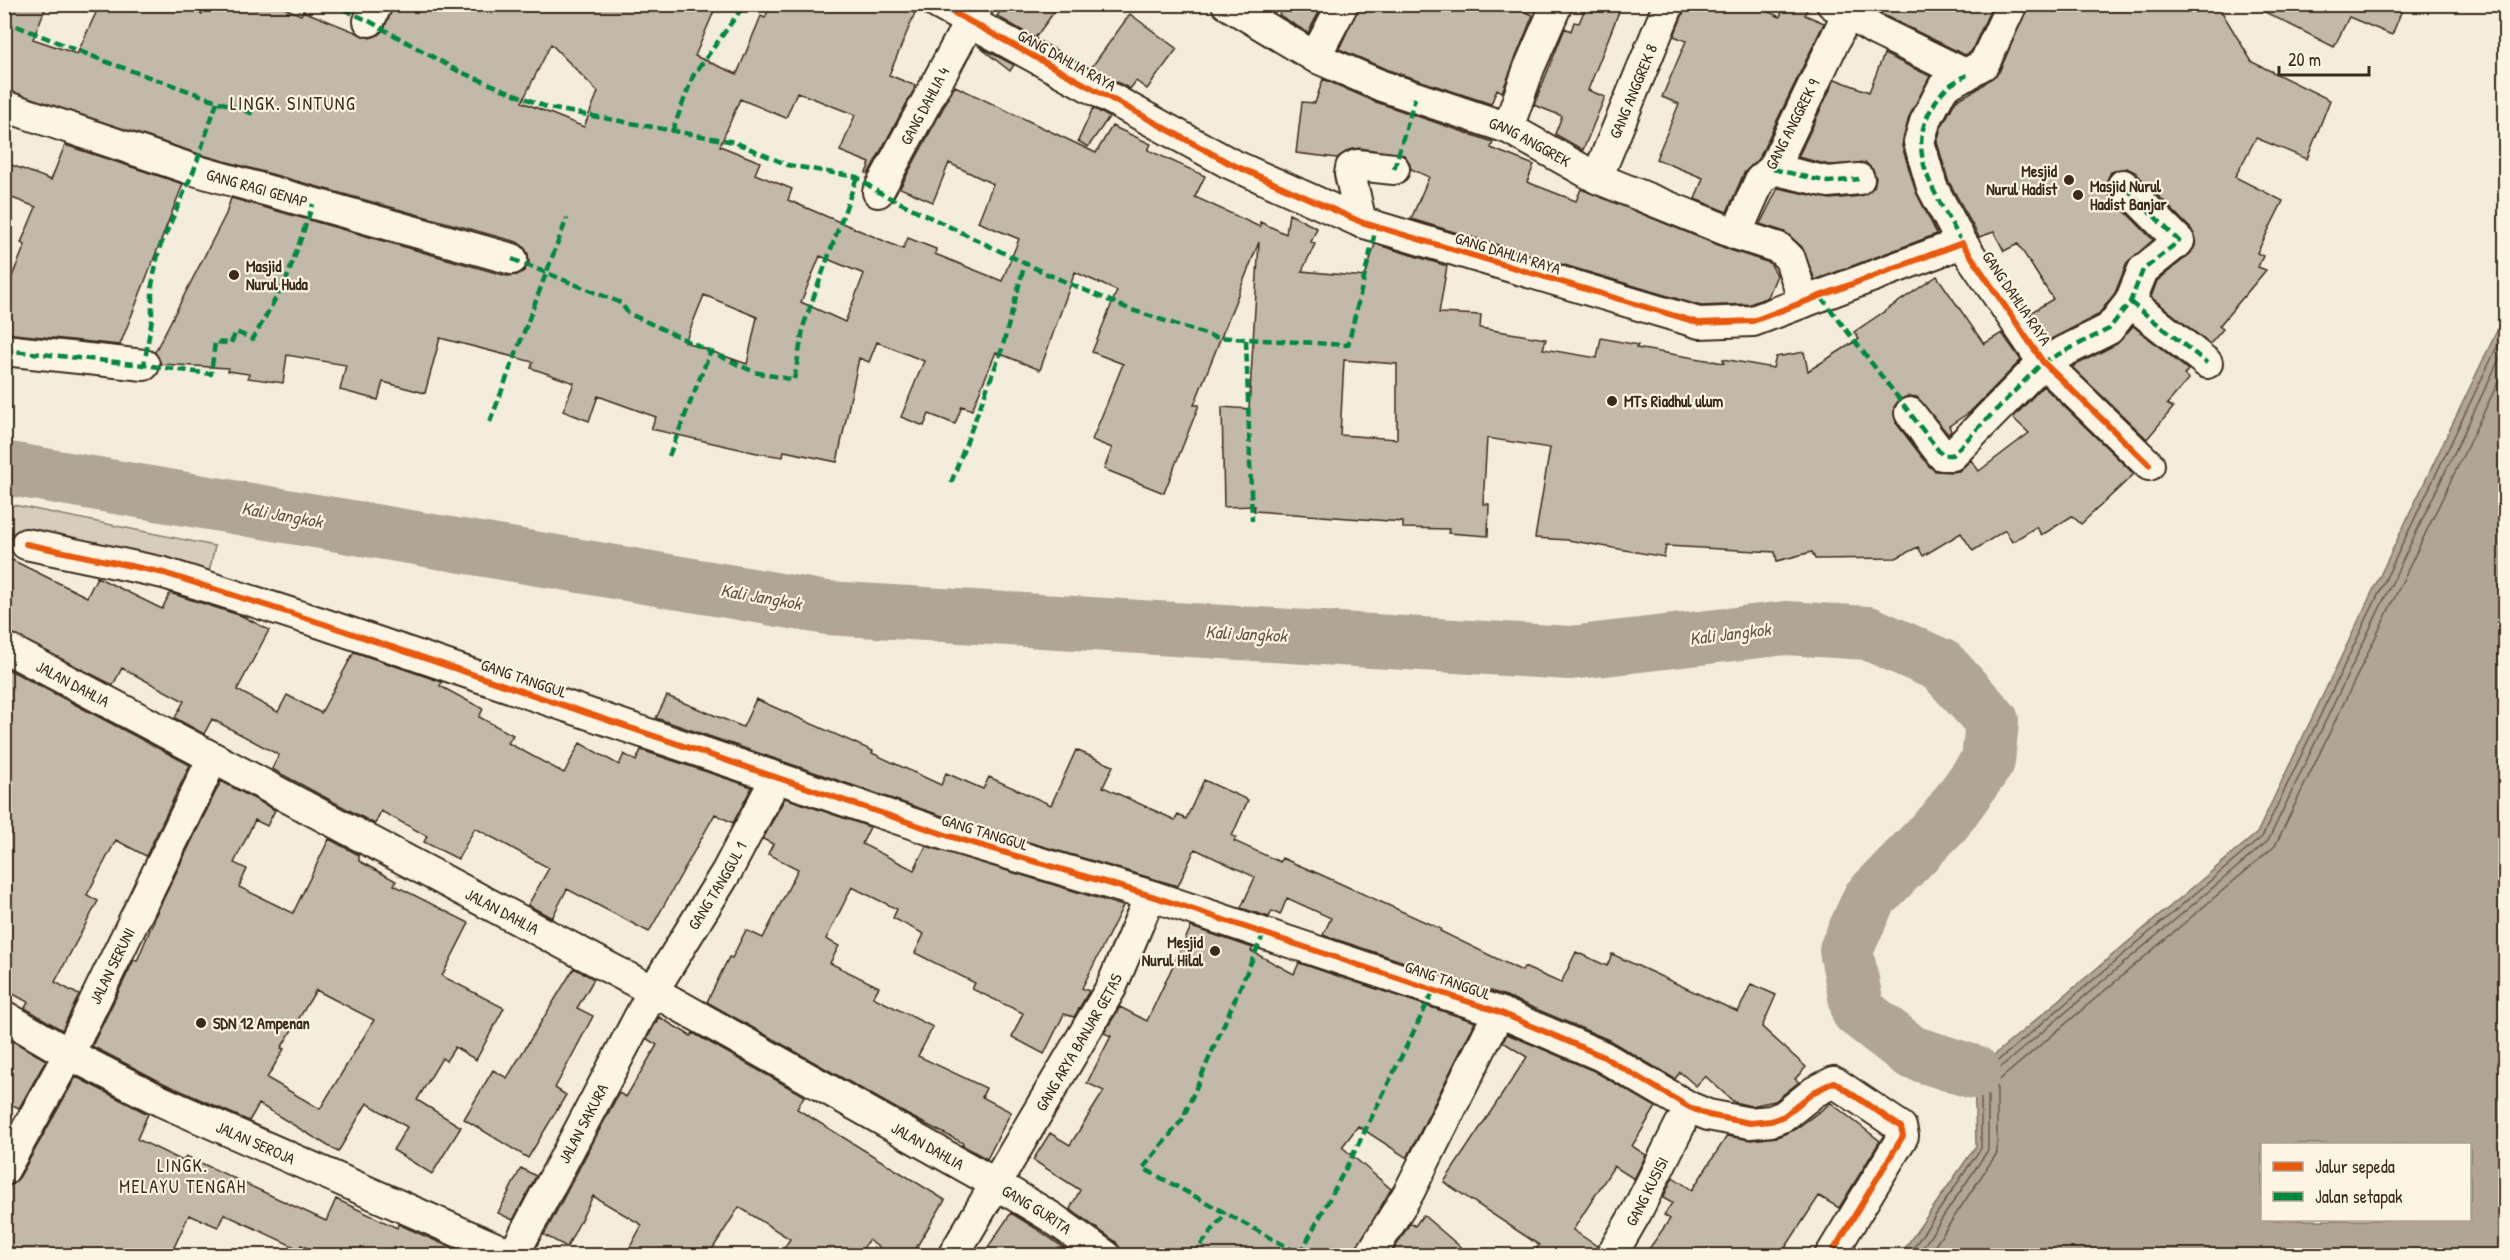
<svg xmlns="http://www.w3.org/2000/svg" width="2510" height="1260" font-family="'Patrick Hand',sans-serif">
<rect width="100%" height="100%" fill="#f4eddd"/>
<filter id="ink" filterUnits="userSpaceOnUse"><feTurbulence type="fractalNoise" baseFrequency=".0167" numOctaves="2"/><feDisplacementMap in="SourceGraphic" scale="12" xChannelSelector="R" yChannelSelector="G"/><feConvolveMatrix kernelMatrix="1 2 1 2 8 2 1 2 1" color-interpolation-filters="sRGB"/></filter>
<g filter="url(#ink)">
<!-- green -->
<path fill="#d6cdbd" stroke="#887c6e" stroke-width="1.5" d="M4,503L215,546L209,572L5,531Z"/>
<!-- water -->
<path fill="#b0a596" stroke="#817466" stroke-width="1.5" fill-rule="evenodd" d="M2505,314V1255H1900L1976,1146L1974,1072L2257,833ZM2262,1144H2470V1220H2262Z"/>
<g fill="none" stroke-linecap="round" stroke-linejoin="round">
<!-- shore -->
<path stroke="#6a5b4e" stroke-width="1.5" d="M1908,1256L1981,1148V1075L2262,837L2506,328
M1917,1256L1988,1150V1078L2268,841L2506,345
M1928,1256L1997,1153V1082L2275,846L2506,366"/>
<!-- river -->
<path stroke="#b0a596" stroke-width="54" d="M4,468L827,608L1570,653L1786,628L1868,633L1942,666L1992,721L1988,761L1945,821L1869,899L1846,950L1858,1011L1911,1052L1974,1072"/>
</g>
<!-- building -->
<path fill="#c3b9aa" stroke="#3b2a1e" stroke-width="1.5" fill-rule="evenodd" d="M4,4H47L33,39L77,54L100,4H177L202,14L206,4H275L301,15L303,11L370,38L378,35L384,29L394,4H717L695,56L737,74L761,16L765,18L771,4H894L915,13L889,75L916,86L868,174L866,173L870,163L840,151L855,115L797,92L786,118L740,99L720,146L760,162L755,174L792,189L788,200L903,249L908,238L936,249L935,254L1002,281L1019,239L978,222L993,184L949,163L933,202L900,188L955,86L1096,153L1112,126L1151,144L1148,150L1205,176L1195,197L1260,227V222L1286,234L1289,214L1317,228L1311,242L1315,244L1302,271L1365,277L1375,244L1447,266L1439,313L1481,315L1480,328L1546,339L1543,349L1597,358L1601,338L1638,345L1636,348L1724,363L1723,359L1773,368L1776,357L1804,352L1808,371L1859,339L1854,332L1937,276L1984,344L2002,333L2021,360L1970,412L1949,426L1951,431L1948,434L1917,397L1908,396L1899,400L1894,407L1896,423L1929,466L1935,471L1952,472L1959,471L1971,460L1979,471L2029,433L2013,418L2043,386L2134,474L2081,524L2072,516L2042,535L2036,527L2012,542L2005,530L1973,551L1961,533L1923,556L1918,547L1896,558L1815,559L1812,552L1777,561L1775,552L1666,546L1664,557L1568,540L1535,538L1550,448L1487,438L1483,504H1489L1488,536L1448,533L1449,529L1403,528V522L1254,511L1255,506L1224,507L1222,407L1249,409L1259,242L1194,405H1199L1164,493L1104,469L1112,448L1092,440L1123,364L1092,352L1117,291L1075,272L1040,370L996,352L972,410L962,406L955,424L929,414L924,426L901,417L924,361L877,342L869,362L859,358L837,462L784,451L783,457L757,453L651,429L656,417L598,396L589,421L563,411L574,383L531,368L533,362L440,338L425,393L383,382L378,400L340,390L346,365L287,355L283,383L248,378L249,374L228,371V368L161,364L155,352L226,214L231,198L507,276L517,275L524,271L529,263L528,254L524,247L517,242L199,154L4,89ZM551,44L598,92L584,127L522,102ZM820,256L864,274L845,322L801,302ZM704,295L757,317L747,364L685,342ZM1344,360L1397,364V439L1340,435Z
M1006,4H1060L1035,38L997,16Z
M1283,4H1323L1308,33L1279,15Z
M1360,4H1506L1533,15L1502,92L1497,89L1491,104L1388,70L1339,49Z
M1587,4H1622L1588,90L1605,97L1583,150L1555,134L1562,116L1534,105L1565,28L1571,31L1574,22L1579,23Z
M1687,4H1751L1780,17L1785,4H1809L1805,15L1824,23L1759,158L1744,173L1727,212L1695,199L1703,178L1656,159L1679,104L1662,97L1686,41L1674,36Z
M1869,4H1993L1971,52L1965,55L1883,15Z
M2029,4H2217L2252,62L2330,100L2307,159L2256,138L2235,177L2283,201L2257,253L2263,256L2258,267L2266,270L2219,326L2223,329L2210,344L2151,297L2157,281L2190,254L2195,246L2196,238L2191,229L2135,172L2127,168L2111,172L2107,180L2106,189L2111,197L2153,240L2127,263L2115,293L2098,315L2049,340L2030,313L2053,299L2018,244L2004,251L1994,232L1979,237L1948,180L1937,142L1941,128L1956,100L1976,90L1999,72Z
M2249,4H2389L2402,10L2392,35L2349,17L2334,47Z
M1130,14L1177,49L1147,89L1136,81L1130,89L1091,68Z
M978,46L1014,65L1010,71Z
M1884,54L1930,76L1909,117L1902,146L1916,192L1937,234L1815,280L1802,247L1785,232L1760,224L1778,188L1830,199L1861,196L1874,187L1876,178L1873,170L1866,163L1829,165L1798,157L1835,79L1869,92Z
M1323,79L1376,102L1493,142L1491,148L1534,165L1527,182L1576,201L1581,189L1730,250L1770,263L1777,275L1768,297L1750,304L1701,306L1411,219L1429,177L1411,169L1409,162L1404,155L1359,148L1349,150L1337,158L1296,153L1302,102L1315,103Z
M1093,108L1109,117L1088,147L1078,141Z
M65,145L183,184L120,345L4,333V296L25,245L21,243L36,207L4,195V162L51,180Z
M2133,326L2188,370L2184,375L2189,379L2167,404L2173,408L2147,439L2072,367L2117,344Z
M4,556L87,597L97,577L162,609L170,593L242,616L269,630L237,690L278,712L287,695L321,713L354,652L442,682L440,686L483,709L479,717L513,735L508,743L564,773L580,743L619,765L624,754L636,761L641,750L752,787L733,823L715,814L649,932L567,889L552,918L528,905L549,868L475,828L458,859L424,842L427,836L381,811L375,824L272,769L279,755L212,719L204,734L175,718L184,701L122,668L113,685L4,630Z
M4,667L190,765L146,856L116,840L87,895L98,901L55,982L79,995L62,1030L25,1008L28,1002L4,989Z
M667,696L743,727L756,699L873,751L872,753L941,785L946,773L983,789L989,777L1051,805L1076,750L1113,766L1103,787L1175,820L1178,815L1186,819L1204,780L1248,800L1232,836L1236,837L1234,841L1280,862L1282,858L1317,873L1441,929L1440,931L1522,971L1524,967L1561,983L1576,952L1607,966L1612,954L1738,1012L1751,984L1776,995L1762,1027L1806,1067L1795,1079L1799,1082L1775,1101L1751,1106L1734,1102L1705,1076L1696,1086L1680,1072L1675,1079L1609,1040L1506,996L1323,935L1331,918L1287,898L1280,915L1272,911L1269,917L1241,908L1255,877L1195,849L1178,886L954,820L656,718Z
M221,781L275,810L267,826L255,820L234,863L247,869L239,887L293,913L329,839L359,855V861L396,881L394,885L469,923L442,976L504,1008L476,1060L455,1047L446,1061L442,1058L417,1100L461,1127L432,1174L393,1150L407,1127L367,1103L338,1152L259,1104L249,1121L163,1083L92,1046L134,960L137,961L159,908ZM316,990L374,1020L320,1109L267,1078L284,1049L281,1048Z
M785,798L870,827L862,844L914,870L926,846L1123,906L1082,988L1089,991L1074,1017L1064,1014L1044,1054L1012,1037L1023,1013L972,989L975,983L915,953L924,934L893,918L897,909L852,887L826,939L839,946L830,963L879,987L873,997L933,1027L918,1056L986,1088L982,1097L1011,1112L987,1159L962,1145L963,1143L908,1115L707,1002L729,957L732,958L746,930L763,938L798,869L768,854L773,844L763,839Z
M1191,927L1253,948L1251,951L1294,974L1299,963L1475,1022L1407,1158L1358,1126L1342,1147L1391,1189L1353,1256H1123L1116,1242L1070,1209L1080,1190L1033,1160L1050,1133L1070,1145L1104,1091L1087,1083L1111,1036L1104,1033L1120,1007L1147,1021Z
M574,968L594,979L577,1008L593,1016L555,1088L566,1095L528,1158L464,1119L493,1070L507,1078Z
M659,1017L691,1036L693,1033L804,1096L797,1109L945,1200L911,1256H892L868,1240L859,1256H779L790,1239L739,1207L708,1256H625L642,1225L593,1196L567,1247L544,1235L619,1093L626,1097L657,1045L647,1039Z
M1507,1034L1594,1071L1656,1107L1632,1146L1646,1155L1634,1179L1614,1166L1573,1230L1597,1246L1594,1256H1531L1539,1245L1444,1182L1527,1057L1503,1042Z
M9,1039L46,1060L19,1108L4,1101V1047Z
M76,1077L148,1114L137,1139L183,1161L186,1156L326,1221L336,1199L397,1228L398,1224L470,1256H325L301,1245L299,1249L224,1214L218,1227L189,1215L170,1256H4L5,1190L19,1178Z
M1831,1103L1880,1141L1839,1208L1819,1196L1780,1256H1644L1670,1219L1664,1215L1672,1203L1663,1198L1673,1177L1692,1190L1727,1136L1751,1140L1777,1137L1794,1130Z
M521,1168L536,1176L513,1220L498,1213Z
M1011,1213L1040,1231L1075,1256H982Z
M1423,1215L1471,1256H1390L1410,1223L1415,1226Z"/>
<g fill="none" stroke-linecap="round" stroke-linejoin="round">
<!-- street casing -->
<g stroke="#3b2a1e" stroke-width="34">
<g id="street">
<path d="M938,4L1229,163L1361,222L1699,323L1753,321L1962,243L2043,362L2149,465"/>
<path id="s1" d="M1227,4L1315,57L1382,86L1508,128L1597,178L1736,234L1779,248L1790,259L1804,302"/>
<path d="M1832,4L1875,30L1967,75"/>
<path d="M369,21L377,4"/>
<path d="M1315,57L1343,4"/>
<path id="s2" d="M4,106L194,170L512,259"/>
<path d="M1508,128L1529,68L1557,4"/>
<path d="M1773,169L1828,182L1859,179"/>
<path id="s3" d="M1597,178L1669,4"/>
<path id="s4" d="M878,192L979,4"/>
<path d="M1361,222L1350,174L1351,168L1357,165L1394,169"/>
<path d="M1736,234L1760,180L1773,169L1852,4"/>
<path d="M1962,243L1932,187L1919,142L1925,122L1943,87L1984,64L2012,4"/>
<path d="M2130,302L2207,363"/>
<path d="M4,350L144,365"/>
<path d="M1910,413L1942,455H1952L2043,362L2109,329L2130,302L2143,270L2179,241L2123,185"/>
<path d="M26,544L164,573L321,623L949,836L1155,897L1499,1012L1602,1056L1689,1107L1708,1115L1750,1123L1771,1121L1784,1116L1814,1092L1834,1082L1901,1127L1903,1136L1830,1256"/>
<path id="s5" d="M4,647L653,991L996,1184L1051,1217L1106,1256"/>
<path id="s6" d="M4,1016L69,1054L161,1101L514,1256"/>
<path id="s7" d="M4,1170L69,1054L213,758"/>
<path id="s8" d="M513,1256L653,991L727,871L776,778"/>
<path id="s9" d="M953,1256L1111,988L1150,896"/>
<path d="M1370,1256L1409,1192L1499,1012"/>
<path id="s10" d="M1611,1256L1636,1213L1680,1125"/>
</g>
</g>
<!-- street -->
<use href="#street" stroke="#fcf5e5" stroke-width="30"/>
<!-- quiet -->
<path stroke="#00873e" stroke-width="4.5" stroke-dasharray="9 4.5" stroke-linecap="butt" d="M332,4L369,21L458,71L549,108L734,142L788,165L857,177L878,192L1045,273L1129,309L1214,337L1348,345L1376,228
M4,21L112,64L254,114
M217,102L194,170L159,249L152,285V319L144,365L211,374L215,342L231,343L236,332L253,339L287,278L313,204
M672,132L693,76L745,4
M1394,169L1415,98
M1773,169L1828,182L1859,179
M1962,243C1942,202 1905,159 1929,113C1942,90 1943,88 1967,75
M512,259L621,303L628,313L754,372L794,380L804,324L857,177
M1821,297L1942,455H1952L2043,362L2109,329L2130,302L2143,270L2179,241L2123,185
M2130,302L2207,363
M1246,340L1252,521
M4,350L144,365
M490,422L567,218
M669,456L711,350
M951,483L1002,349L1025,263
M1264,933L1182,1120L1143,1168L1300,1254L1356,1149L1434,990
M1192,1256L1226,1213"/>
<!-- cycleway casing -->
<g stroke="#fcf5e5" stroke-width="10">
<path id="cycleway" d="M938,4L1229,163L1361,222L1699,323L1753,321L1962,243L2043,362L2149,465
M26,544L164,573L321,623L949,836L1155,897L1499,1012L1602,1056L1689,1107L1708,1115L1750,1123L1771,1121L1784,1116L1814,1092L1834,1082L1901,1127L1903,1136L1830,1256"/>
</g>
<!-- cycleway -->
<use href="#cycleway" stroke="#e8590c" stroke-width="6"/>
</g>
</g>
<!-- markers -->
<g fill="#3b2a1e" stroke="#fcf5e5" stroke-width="2">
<circle cx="2069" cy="180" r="6"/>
<circle cx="2078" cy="195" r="6"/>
<circle cx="234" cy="275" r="6"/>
<circle cx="1612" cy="401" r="6"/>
<circle cx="1215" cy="951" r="6"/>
<circle cx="201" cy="1023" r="6"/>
</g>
<g text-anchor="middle" stroke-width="4.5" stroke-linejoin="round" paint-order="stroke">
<!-- street labels -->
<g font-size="16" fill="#3b2a1e" stroke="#fcf5e5">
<text transform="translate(1067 60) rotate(29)" y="6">GANG DAHLIA RAYA</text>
<text dy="6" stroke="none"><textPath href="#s3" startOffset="94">GANG ANGGREK 8</textPath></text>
<text dy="6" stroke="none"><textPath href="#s4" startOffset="98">GANG DAHLIA 4</textPath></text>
<text transform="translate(1792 124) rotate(-63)" y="6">GANG ANGGREK 9</text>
<text dy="6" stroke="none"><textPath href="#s1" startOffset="334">GANG ANGGREK</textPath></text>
<text dy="6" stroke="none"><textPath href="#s2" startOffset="266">GANG RAGI GENAP</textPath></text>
<text transform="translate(1508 253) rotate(17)" y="6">GANG DAHLIA RAYA</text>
<text transform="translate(2017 298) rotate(56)" y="6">GANG DAHLIA RAYA</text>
<text transform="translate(524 678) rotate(19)" y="6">GANG TANGGUL</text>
<text dy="6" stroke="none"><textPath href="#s5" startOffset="78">JALAN DAHLIA</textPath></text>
<text transform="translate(985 832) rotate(17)" y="6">GANG TANGGUL</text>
<text dy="6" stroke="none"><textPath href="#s8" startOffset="423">GANG TANGGUL 1</textPath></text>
<text dy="6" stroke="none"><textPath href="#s5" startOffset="564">JALAN DAHLIA</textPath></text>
<text dy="6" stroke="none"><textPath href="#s7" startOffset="231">JALAN SERUNI</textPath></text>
<text transform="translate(1448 980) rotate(19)" y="6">GANG TANGGUL</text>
<text dy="6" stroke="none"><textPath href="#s9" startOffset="248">GANG ARYA BANJAR GETAS</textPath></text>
<text dy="6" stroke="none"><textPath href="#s8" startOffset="150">JALAN SAKURA</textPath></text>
<text dy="6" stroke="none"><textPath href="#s6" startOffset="282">JALAN SEROJA</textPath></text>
<text dy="6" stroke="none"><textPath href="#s5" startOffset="1050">JALAN DAHLIA</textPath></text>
<text dy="6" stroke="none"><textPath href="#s10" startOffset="74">GANG KUSISI</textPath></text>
<text dy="6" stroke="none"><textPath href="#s5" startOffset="1176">GANG GURITA</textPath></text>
</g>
<!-- poi labels -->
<g font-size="16" font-weight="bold" fill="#3b2a1e" stroke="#fcf5e5" text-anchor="start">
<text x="2057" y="177" text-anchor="end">Mesjid<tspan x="2057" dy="18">Nurul Hadist</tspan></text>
<text x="2090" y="192">Masjid Nurul<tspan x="2090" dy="18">Hadist Banjar</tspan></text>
<text x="246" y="272">Masjid<tspan x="246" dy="18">Nurul Huda</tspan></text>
<text x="1624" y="407">MTs Riadhul ulum</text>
<text x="1203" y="948" text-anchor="end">Mesjid<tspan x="1203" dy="18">Nurul Hilal</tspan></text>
<text x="213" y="1029">SDN 12 Ampenan</text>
</g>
<!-- neighbourhood labels -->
<g font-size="18" letter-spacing="1.5" fill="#3b2a1e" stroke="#fcf5e5">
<text x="293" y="110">LINGK. SINTUNG</text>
<text x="183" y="1172">LINGK.<tspan x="183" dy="21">MELAYU TENGAH</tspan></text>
</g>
<!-- water labels -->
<g font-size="18" font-style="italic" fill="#645548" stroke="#fcf5e5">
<text transform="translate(282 515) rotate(10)" y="6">Kali Jangkok</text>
<text transform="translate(761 597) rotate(10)" y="6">Kali Jangkok</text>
<text transform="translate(1246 634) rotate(3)" y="6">Kali Jangkok</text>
<text transform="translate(1730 634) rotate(-7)" y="6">Kali Jangkok</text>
</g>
</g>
<!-- margin -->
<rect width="2510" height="1260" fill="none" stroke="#fcf5e5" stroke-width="24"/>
<rect x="12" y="12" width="2486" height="1236" fill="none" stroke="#3b2a1e" stroke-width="2" filter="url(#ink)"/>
<!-- legend -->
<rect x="2261" y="1143" width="210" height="78" fill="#fcf5e5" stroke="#afa495" stroke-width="1.5"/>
<rect x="2273" y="1162" width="30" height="9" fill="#e8590c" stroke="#afa495" stroke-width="1.5"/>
<text x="2315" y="1173" font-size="18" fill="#3b2a1e">Jalur sepeda</text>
<rect x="2273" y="1192" width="30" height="9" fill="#00873e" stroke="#afa495" stroke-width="1.5"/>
<text x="2315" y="1203" font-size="18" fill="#3b2a1e">Jalan setapak</text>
<!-- scale -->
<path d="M2279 66v9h90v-9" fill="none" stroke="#3b2a1e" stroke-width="3"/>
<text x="2288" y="66" font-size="18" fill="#3b2a1e" stroke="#fcf5e5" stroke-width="4.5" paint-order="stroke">20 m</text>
</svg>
